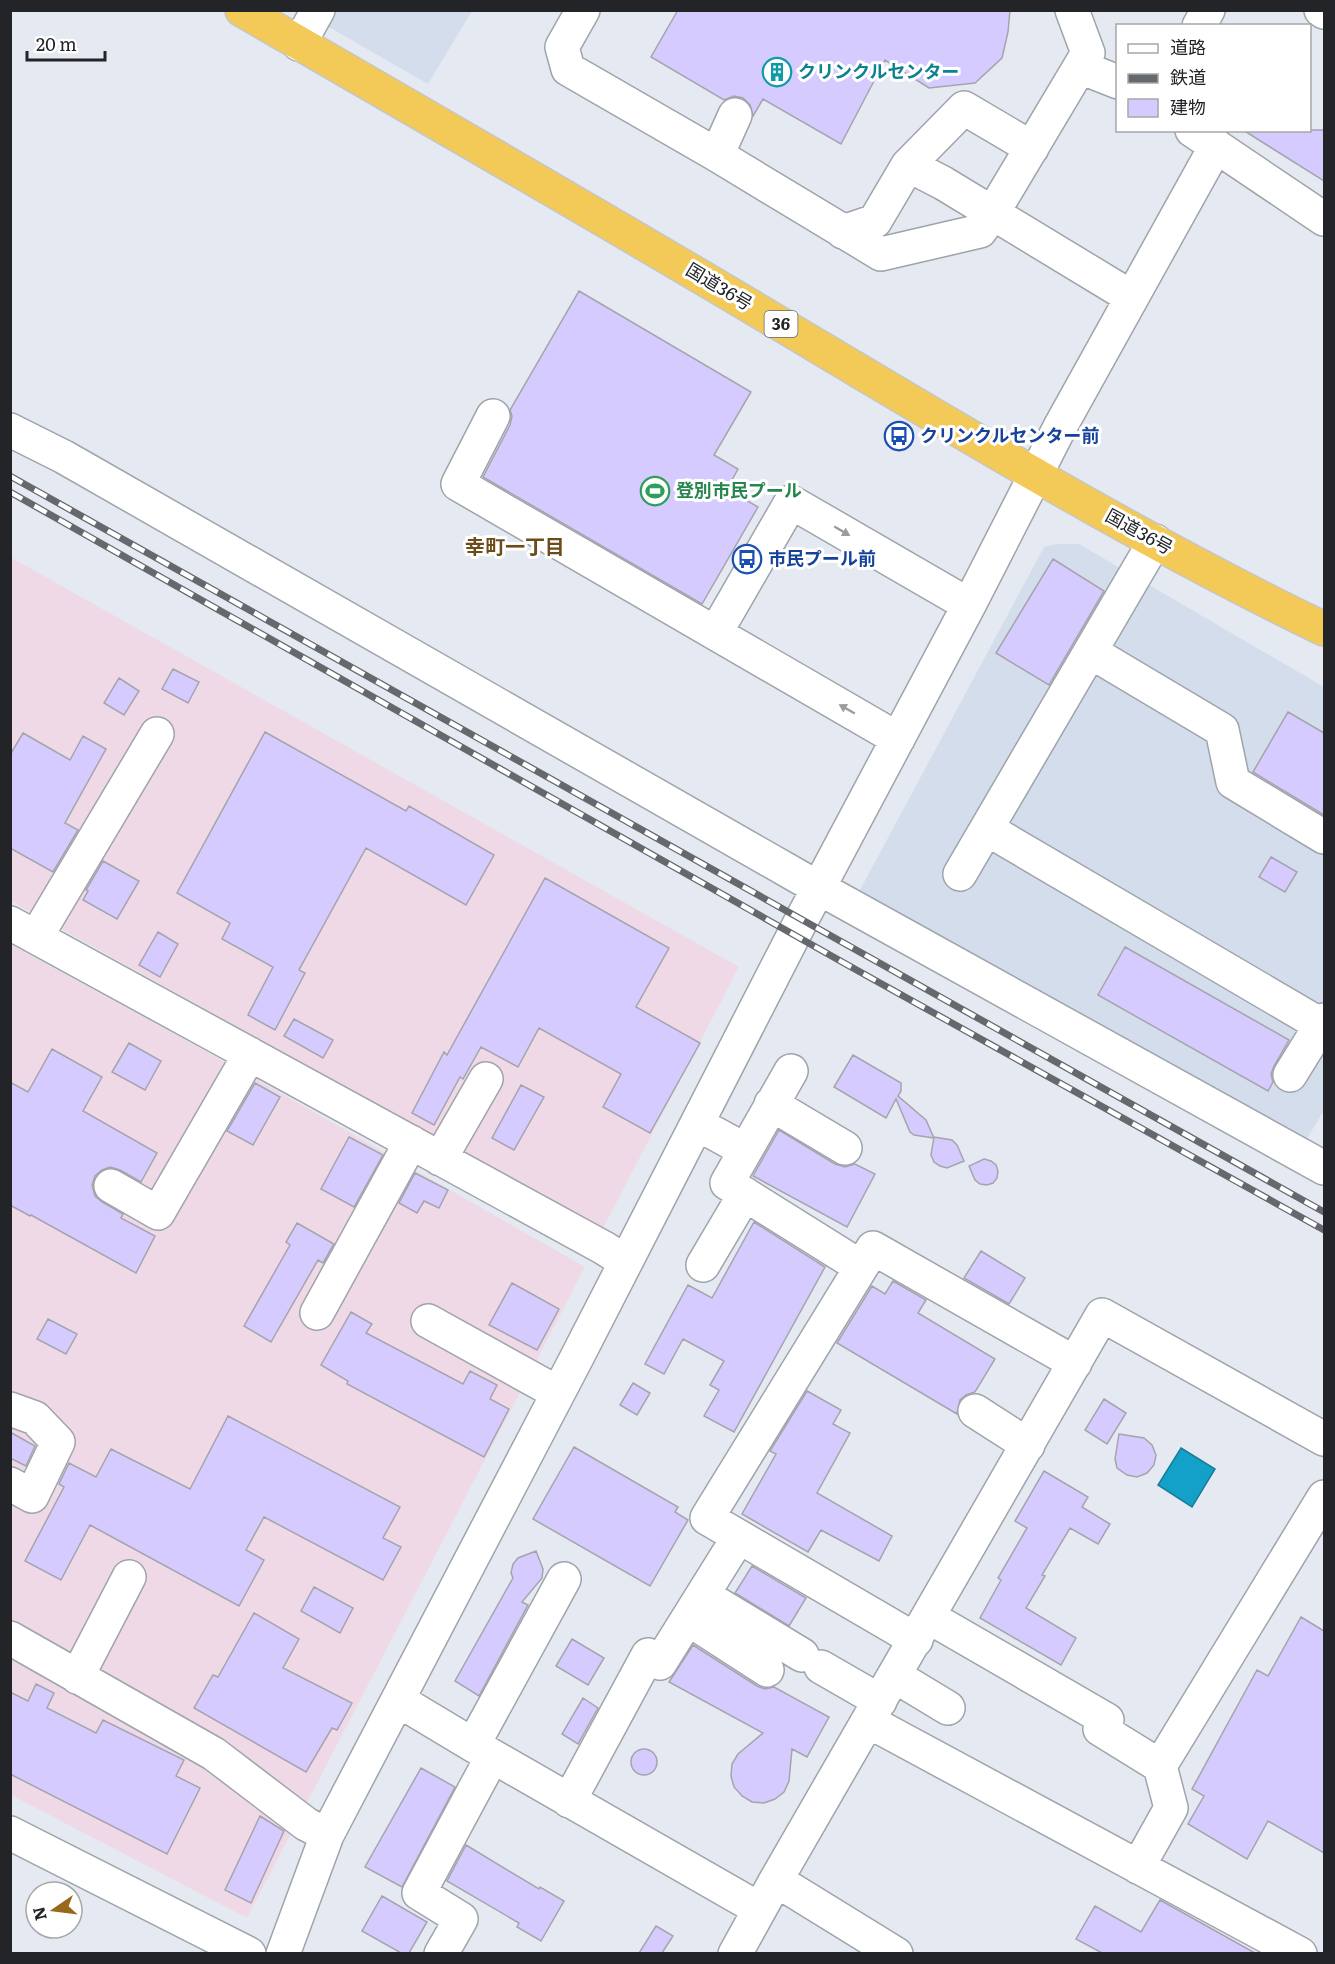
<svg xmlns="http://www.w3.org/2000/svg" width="1335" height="1964" font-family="Literata,'Noto Sans JP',serif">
<rect width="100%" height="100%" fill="#e5eaf2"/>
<!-- built -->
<path fill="#d4ddeb" d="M301,11H472L428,84Z
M1057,544H1079L1324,687V1110L1305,1142L860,890L1044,547Z"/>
<!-- industrial -->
<path fill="#efd9e7" d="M10,557L739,967L602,1230L11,901Z
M10,944L249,1075L585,1267L247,1918L11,1795Z"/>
<!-- water -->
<path fill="#13a1c9" stroke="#187c98" stroke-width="1.5" d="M1181,1448L1215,1469L1192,1507L1158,1485Z"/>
<!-- building -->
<path fill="#d6cbff" stroke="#a5a4ac" stroke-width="1.5" d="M678,10H1010L1008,32L1002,58L975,83L929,88L885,60L841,144L763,99L753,116L750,105L743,98L734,96L724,100L651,57Z
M1243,130H1324V181Z
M579,291L751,392L714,455L738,469L727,489L758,507L702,604L483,477L510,425L512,416L510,410Z
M1053,559L1104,591L1049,685L996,653Z
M173,669L199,682L188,703L162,689Z
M119,678L139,691L124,715L104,703Z
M1288,712L1324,733V815L1253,772Z
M265,732L406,811L409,806L494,855L466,905L366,848L299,970L305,973L275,1030L248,1015L273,967L222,939L230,923L177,893Z
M23,733L70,760L83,736L106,749L65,823L78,830L53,872L10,848V755Z
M1271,857L1297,872L1285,892L1259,877Z
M103,861L139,881L117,919L83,900L88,891L86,890Z
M545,878L669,948L636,1007L700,1043L650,1133L603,1107L621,1074L539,1028L518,1067L481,1047L463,1079L460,1077L434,1125L412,1113L444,1052L447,1055Z
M158,932L178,944L160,977L139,965Z
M1125,947L1289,1040L1274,1066L1271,1074L1273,1082L1268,1091L1098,995Z
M294,1019L333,1040L323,1058L284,1036Z
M129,1043L161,1061L145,1090L112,1072Z
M52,1049L102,1077L83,1111L157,1153L141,1182L120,1170L110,1167L102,1170L95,1176L92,1185L95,1196L102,1202L123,1214L121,1218L155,1236L136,1273L31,1215L30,1216L10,1205V1082L28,1092Z
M853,1055L901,1083V1091L898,1096L926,1120L934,1138L914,1135L910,1132L896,1099L886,1118L834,1087Z
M255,1083L280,1097L253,1145L227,1131Z
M521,1085L544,1097L514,1150L492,1138Z
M779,1130L835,1164L845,1167L855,1164L875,1174L847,1227L753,1176Z
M349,1137L383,1155L354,1207L321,1189Z
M934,1137L952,1140L957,1145L964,1161L947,1168L940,1166L934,1162L931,1155Z
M984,1159L991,1161L996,1165L998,1171L997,1178L993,1183L987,1185L980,1184L975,1180L969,1166Z
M415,1173L448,1190L439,1208L424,1201L417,1213L399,1203Z
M754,1222L825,1267L734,1432L704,1416L719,1390L710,1385L724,1361L683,1339L664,1374L645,1364L688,1285L712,1298Z
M297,1223L334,1244L323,1263L318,1260L271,1342L244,1326L290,1245L286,1242Z
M981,1251L1025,1278L1009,1304L964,1278Z
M893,1281L926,1300L918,1313L995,1359L975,1392L966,1395L960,1400L957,1414L837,1343L872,1286L885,1294Z
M512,1283L559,1309L537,1350L489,1325Z
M351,1312L372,1324L366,1333L463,1384L470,1371L497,1385L490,1399L509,1409L484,1457L347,1384L348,1381L321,1365Z
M48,1319L77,1334L66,1354L37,1339Z
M633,1383L650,1393L637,1415L620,1405Z
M807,1391L841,1410L833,1424L850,1433L817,1493L892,1536L879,1561L821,1530L808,1552L742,1514L776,1454L770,1451Z
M1104,1399L1126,1413L1107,1444L1085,1430Z
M228,1416L400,1507L383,1538L401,1547L383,1580L264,1517L246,1550L264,1560L239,1606L90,1525L61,1580L25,1561L64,1487L59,1484L69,1463L96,1477L111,1449L190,1489Z
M10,1432L35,1446L26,1466L10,1458Z
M1119,1434L1144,1438L1152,1445L1156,1455L1154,1465L1147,1473L1137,1477L1127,1475L1117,1468L1115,1459Z
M574,1447L678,1507L675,1512L688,1520L650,1586L533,1519Z
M1044,1471L1088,1497L1082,1507L1110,1524L1098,1544L1070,1528L1042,1575L1045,1576L1026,1608L1076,1638L1061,1665L980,1618L1001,1580L998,1578L1027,1528L1015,1521Z
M536,1551L543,1569L542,1578L522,1602L528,1605L479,1696L455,1681L513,1578L511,1573L513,1564L518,1558Z
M752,1566L806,1598L789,1626L735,1593Z
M314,1587L353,1608L340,1633L301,1611Z
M254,1613L299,1639L283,1668L352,1703L337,1730L332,1728L306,1772L194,1708L213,1675L218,1677Z
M1301,1617L1324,1631V1853L1268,1821L1247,1859L1188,1824L1204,1796L1192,1789L1257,1670L1268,1676Z
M572,1639L604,1658L588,1685L556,1666Z
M693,1645L757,1686L765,1689L774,1687L829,1717L807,1757L792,1749L789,1781L784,1792L775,1799L764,1803L752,1802L742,1796L734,1787L731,1776L732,1764L738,1754L763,1733L669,1682Z
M36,1684L54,1693L47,1708L96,1733L103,1720L184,1760L176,1776L200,1788L167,1854L10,1774V1692L28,1701Z
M583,1698L598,1708L578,1744L562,1734Z
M631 1762a13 13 0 1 1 26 0a13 13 0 1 1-26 0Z
M421,1768L455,1787L402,1887L365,1867Z
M260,1816L284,1831L251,1903L225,1890Z
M466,1845L539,1889L540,1887L564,1901L541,1941L517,1927L519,1923L447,1881Z
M382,1896L427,1922L409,1953H401L362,1931Z
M1160,1900L1178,1910L1255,1953H1102L1076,1939L1095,1906L1141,1932Z
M656,1926L673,1936L662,1953H639Z"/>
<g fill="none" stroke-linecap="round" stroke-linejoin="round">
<!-- minor casing -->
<g stroke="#9fa4ab" stroke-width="36">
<path id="minor" d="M583,10L562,47L568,69L717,155L881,254L980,231L992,214L1088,53L1072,10
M1321,10L1324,12
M1199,26L1208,10
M299,44L318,10
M1080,67L1118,82
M1192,130L1324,219
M717,155L735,115
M908,165L943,183L1131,297
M843,232L875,221L908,165L964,108L1032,148
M493,416L458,484L898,739
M10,430L64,457L799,877L1324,1168
M716,632L791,502L969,605
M1091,652L1222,730L1233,782L1324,837
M987,829L1321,1025
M960,874L1155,541
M10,923L604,1248L626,1262
M36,937L157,734
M791,1071L727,1183L861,1267
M1290,1075L1324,1020
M771,1104L845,1148
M714,1133L745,1150
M440,1159L486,1079
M111,1186L158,1213L250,1054
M703,1265L745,1194
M317,1313L411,1142
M428,1321L558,1393
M10,1409L35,1418L58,1442L32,1496L10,1484
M975,1411L1028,1445
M703,1595L802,1655
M929,1617L1107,1720L1100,1729L1160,1766
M688,1619L767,1670
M10,1638L214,1754L306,1824L327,1835
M916,1640L707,1518L873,1248L1075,1363
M821,1667L880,1701
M895,1676L948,1708
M77,1677L129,1577
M398,1700L473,1745L759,1909
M868,1721L1300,1954
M473,1745L564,1579
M569,1801L648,1655L660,1663L738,1538
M10,1833L249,1954
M1138,1867L1171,1808L1160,1766L1324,1497
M776,1880L896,1954
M283,1954L327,1835L575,1361L802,919L969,605L1060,427L1216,146
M441,1954L461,1919L419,1893L492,1757
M735,1954L776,1880L1102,1315L1324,1439"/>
</g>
<!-- highway casing -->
<g stroke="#c6c6c7" stroke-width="36">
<path id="highway" d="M242,10C408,106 575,202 740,300C932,414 1123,532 1324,629"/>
</g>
<!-- minor -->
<use href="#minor" stroke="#fff" stroke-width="33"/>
<!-- highway -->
<use href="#highway" stroke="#f3ca57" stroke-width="33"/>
<!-- rail casing -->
<g stroke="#65686d" stroke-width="7">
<path id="rail" d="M10,476L1324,1212
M10,492L844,963L1324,1230"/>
</g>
<!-- rail -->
<use href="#rail" stroke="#fff" stroke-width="4.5" stroke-dasharray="14" stroke-linecap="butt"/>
</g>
<!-- one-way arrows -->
<defs><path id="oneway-solid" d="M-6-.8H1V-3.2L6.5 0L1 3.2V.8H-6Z" transform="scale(1.5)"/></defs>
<g fill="#9c9c9e">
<use href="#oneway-solid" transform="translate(842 531) rotate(30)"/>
<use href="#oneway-solid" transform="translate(847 709) rotate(-150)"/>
</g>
<!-- icons -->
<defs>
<g id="building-ring" transform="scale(1.5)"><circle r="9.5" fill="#fff" stroke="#0f9aa8" stroke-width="1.5"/><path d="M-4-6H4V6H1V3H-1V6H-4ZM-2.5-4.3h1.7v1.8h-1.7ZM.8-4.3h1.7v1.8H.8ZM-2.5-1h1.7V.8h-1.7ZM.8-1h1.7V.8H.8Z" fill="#0f9aa8"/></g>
<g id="bus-ring" transform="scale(1.5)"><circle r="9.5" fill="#fff" stroke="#1a4fb4" stroke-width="1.5"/><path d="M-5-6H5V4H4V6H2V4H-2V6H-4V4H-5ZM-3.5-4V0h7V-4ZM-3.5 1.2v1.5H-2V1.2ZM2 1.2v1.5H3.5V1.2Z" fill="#1a4fb4"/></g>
<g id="stadium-ring" transform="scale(1.5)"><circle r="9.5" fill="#fff" stroke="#2e9e5b" stroke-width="1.5"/><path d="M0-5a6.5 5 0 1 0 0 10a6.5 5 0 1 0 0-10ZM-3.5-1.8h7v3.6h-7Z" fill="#2e9e5b"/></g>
</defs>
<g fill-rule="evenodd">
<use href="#building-ring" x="777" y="72"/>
<use href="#bus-ring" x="899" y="436"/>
<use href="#stadium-ring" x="655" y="491"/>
<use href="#bus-ring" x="747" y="559"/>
</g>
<g text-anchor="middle" stroke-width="6" stroke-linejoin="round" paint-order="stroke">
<!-- shield labels -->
<rect fill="#fff" stroke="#646668" stroke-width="1.5" x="764.5" y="311" width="33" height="26" rx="4.5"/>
<g font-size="16" font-weight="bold" fill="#222427">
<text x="781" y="330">36</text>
</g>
<!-- culture labels -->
<g font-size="18" font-weight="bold" fill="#0d838f" stroke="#fff" text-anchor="start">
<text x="798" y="78">クリンクルセンター</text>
</g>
<!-- street labels -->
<g font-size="18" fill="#222427" stroke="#fff">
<text transform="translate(719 287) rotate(31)" y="6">国道36号</text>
<text transform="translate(1139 532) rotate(29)" y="6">国道36号</text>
</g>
<!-- transit labels -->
<g font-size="18" font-weight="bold" fill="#164399" stroke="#fff" text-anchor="start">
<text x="920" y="442">クリンクルセンター前</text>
<text x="768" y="565">市民プール前</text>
</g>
<!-- leisure labels -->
<g font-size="18" font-weight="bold" fill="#27864d" stroke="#fff" text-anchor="start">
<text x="676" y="497">登別市民プール</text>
</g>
<!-- neighbourhood labels -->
<g font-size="20" font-weight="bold" fill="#6c4c18" stroke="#fff">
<text x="515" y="554">幸町一丁目</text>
</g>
</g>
<!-- border -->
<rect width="1335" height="1964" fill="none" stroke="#222427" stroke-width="24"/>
<!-- legend -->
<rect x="1116" y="24" width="195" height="108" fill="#ffffff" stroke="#a7a7a9" stroke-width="1.5"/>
<rect x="1128" y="44" width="30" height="9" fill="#ffffff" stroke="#a7a7a9" stroke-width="1.5"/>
<text x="1170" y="54" font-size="18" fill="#222427">道路</text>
<rect x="1128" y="74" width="30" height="9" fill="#65686d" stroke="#a7a7a9" stroke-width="1.5"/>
<text x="1170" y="84" font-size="18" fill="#222427">鉄道</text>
<rect x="1128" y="99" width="30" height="18" fill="#d6cbff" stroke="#a7a7a9" stroke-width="1.5"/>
<text x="1170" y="114" font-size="18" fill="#222427">建物</text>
<!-- north arrow -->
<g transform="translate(54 1910) rotate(256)"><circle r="28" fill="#ffffff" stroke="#a7a7a9" stroke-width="1.5"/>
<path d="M0-4.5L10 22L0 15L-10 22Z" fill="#98691a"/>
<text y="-9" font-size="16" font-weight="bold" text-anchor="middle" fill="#222427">N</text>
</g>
<!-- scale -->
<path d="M27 51v9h78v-9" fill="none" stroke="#222427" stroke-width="3"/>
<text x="36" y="51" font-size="18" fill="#222427" stroke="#ffffff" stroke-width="4.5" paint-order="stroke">20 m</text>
</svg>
